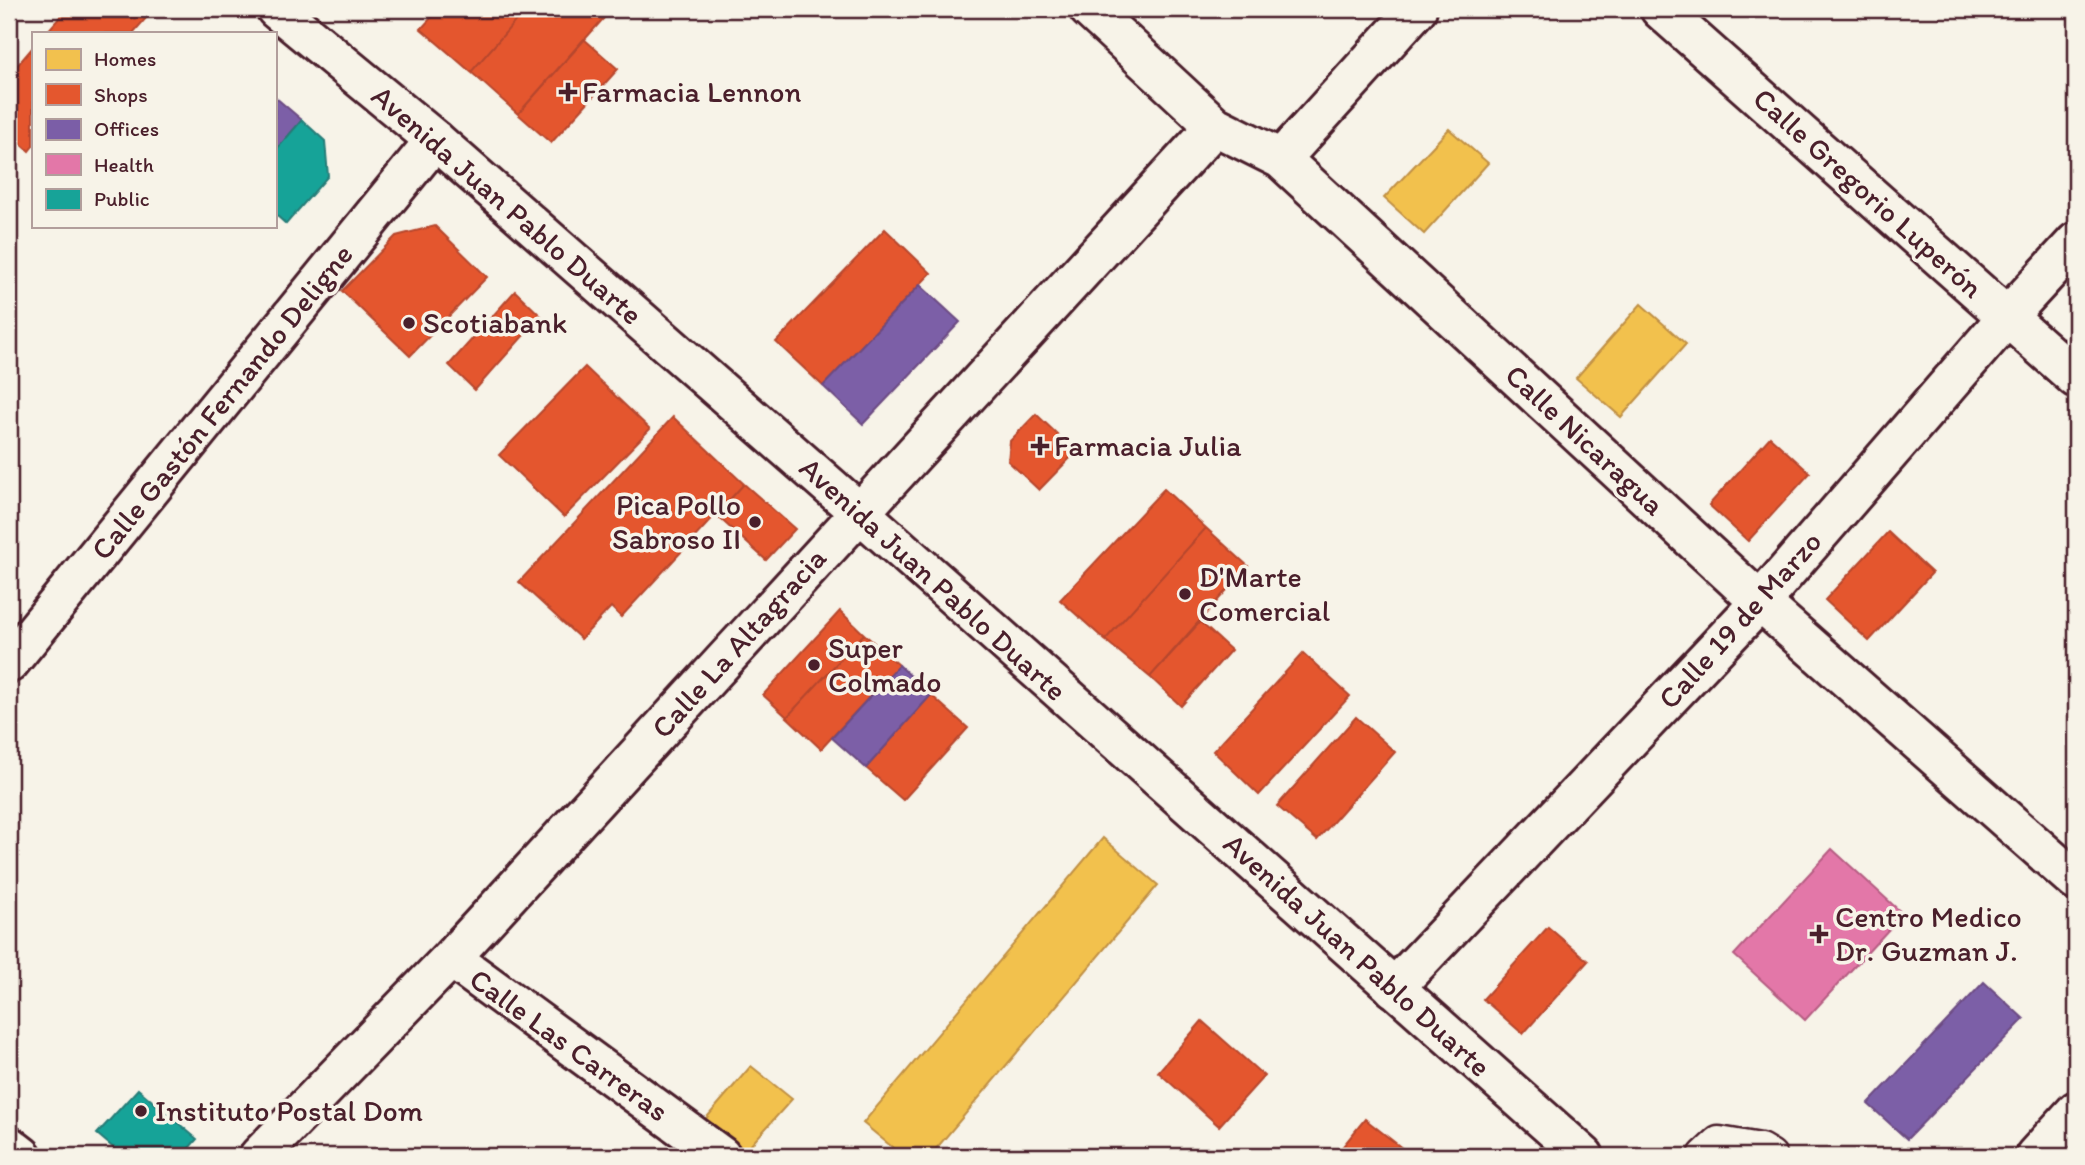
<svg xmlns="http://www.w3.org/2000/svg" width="2085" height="1165" font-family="Itim,sans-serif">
<rect width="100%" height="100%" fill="#f7f3e8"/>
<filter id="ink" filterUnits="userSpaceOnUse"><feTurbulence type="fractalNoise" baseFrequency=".0143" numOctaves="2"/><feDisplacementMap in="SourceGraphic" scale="14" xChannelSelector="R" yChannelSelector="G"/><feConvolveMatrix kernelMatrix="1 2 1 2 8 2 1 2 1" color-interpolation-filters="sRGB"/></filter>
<g filter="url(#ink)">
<!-- homes -->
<path fill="#f2c14e" stroke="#c09044" stroke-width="2" d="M1449,129L1488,163L1424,234L1384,198Z
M1641,304L1686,344L1621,417L1576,378Z
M1103,838L1158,885L930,1156H903L863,1123Z
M751,1066L792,1099L741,1156L702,1123Z"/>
<!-- shops -->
<path fill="#e4572e" stroke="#b6462d" stroke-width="2" d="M67,9H154L133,33H46Z
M439,9H526L471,72L421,29Z
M526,9H612L518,114L471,72Z
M584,39L618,69L551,143L518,114Z
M33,47V146L29,151L9,133V75Z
M435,226L487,277L410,356L342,291L396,236Z
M885,229L931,273L823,386L776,342Z
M515,291L541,316L475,390L449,365Z
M585,367L650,429L564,517L499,455Z
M1036,414L1076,452L1039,490L1008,461L1010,441Z
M673,417L744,484L621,617L611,607L581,639L519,582Z
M1770,437L1810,473L1748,541L1709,505Z
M744,484L795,529L766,560L716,515Z
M1164,489L1206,528L1105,640L1060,600Z
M1206,528L1248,566L1150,677L1105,640Z
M1888,532L1932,573L1869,641L1825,600Z
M840,611L864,634L787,717L763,695Z
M1200,622L1231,650L1181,706L1150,677Z
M864,634L899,665L821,749L787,717Z
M1303,653L1350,696L1259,795L1213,751Z
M931,695L968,728L903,800L866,768Z
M1356,717L1395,752L1317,840L1277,806Z
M1548,927L1588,961L1523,1034L1483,999Z
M1202,1021L1264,1076L1219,1126L1158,1072Z
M1365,1119L1412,1156H1335Z"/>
<!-- offices -->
<path fill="#7b5ea7" stroke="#6c4b82" stroke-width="2" d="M275,97L302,120L275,151Z
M920,285L960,322L863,424L823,386Z
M899,665L931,695L866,768L832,738Z
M1984,982L2024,1019L1907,1139L1868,1104Z"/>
<!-- health -->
<path fill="#e377a8" stroke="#b55d82" stroke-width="2" d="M1832,849L1903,914L1805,1020L1734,955Z"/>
<!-- public -->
<path fill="#17a398" stroke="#267b77" stroke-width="2" d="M302,120L325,141L328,176L286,224L275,214V151Z
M138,1089L197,1139L182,1156H123L97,1134Z"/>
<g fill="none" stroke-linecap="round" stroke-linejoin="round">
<!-- service casing -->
<g stroke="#4a1f2b" stroke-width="37">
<path id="service" d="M1705,1156L1719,1143L1760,1150L1770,1156"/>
</g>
<!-- minor casing -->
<g stroke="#4a1f2b" stroke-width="44">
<path id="minor" d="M1089,9L1215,126L1281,159L1760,602L2076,881
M1660,9L2076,378
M1281,159L1417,9
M9,663L435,140
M451,958L721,1156
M1394,988L1760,602L2007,317L2076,242
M9,1146L22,1156
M259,1156L451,958L1215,126
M2035,1156L2076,1111"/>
</g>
<!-- secondary casing -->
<g stroke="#4a1f2b" stroke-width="44">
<path id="secondary" d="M276,9L435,140L859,512L1584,1156"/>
</g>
<!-- service -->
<use href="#service" stroke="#f7f3e8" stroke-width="32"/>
<!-- minor -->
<use href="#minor" stroke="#f7f3e8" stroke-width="38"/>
<!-- secondary -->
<use href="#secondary" stroke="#f7f3e8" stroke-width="38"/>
</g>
</g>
<!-- markers -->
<g fill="#4a1f2b" stroke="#f7f3e8" stroke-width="2.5">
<path d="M564.5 81.5h7v7h7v7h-7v7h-7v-7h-7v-7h7z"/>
<circle cx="409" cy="323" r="7"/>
<path d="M1036.5 435.5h7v7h7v7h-7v7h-7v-7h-7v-7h7z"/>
<circle cx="755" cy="522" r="7"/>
<circle cx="1185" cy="594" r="7"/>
<circle cx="814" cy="665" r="7"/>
<path d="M1815.5 923.5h7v7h7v7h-7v7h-7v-7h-7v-7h7z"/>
<circle cx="141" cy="1111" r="7"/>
</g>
<g text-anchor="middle" stroke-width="7" stroke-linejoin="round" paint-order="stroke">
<!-- poi labels -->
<g font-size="30" fill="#4a1f2b" stroke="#f7f3e8" text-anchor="start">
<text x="582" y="102">Farmacia Lennon</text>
<text x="423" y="333">Scotiabank</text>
<text x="1054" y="456">Farmacia Julia</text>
<text x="741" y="515" text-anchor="end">Pica Pollo<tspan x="741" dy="34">Sabroso II</tspan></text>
<text x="1199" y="587">D'Marte<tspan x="1199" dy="34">Comercial</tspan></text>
<text x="828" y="658">Super<tspan x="828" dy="34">Colmado</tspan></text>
<text x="1835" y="927">Centro Medico<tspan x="1835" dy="34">Dr. Guzman J.</tspan></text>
<text x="155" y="1121">Instituto Postal Dom</text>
</g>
<!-- street labels -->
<g font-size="30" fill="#4a1f2b" stroke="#f7f3e8">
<text transform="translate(1868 193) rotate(42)" y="10">Calle Gregorio Luperón</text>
<text transform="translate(507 205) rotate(41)" y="10">Avenida Juan Pablo Duarte</text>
<text transform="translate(222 402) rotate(-51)" y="10">Calle Gastón Fernando Deligne</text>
<text transform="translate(1585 440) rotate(43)" y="10">Calle Nicaragua</text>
<text transform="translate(933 579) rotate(42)" y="10">Avenida Juan Pablo Duarte</text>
<text transform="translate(1740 620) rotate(-48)" y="10">Calle 19 de Marzo</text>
<text transform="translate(739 643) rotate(-48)" y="10">Calle La Altagracia</text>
<text transform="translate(1357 955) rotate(42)" y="10">Avenida Juan Pablo Duarte</text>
<text transform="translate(569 1045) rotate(36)" y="10">Calle Las Carreras</text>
</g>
</g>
<!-- margin -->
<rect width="2085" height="1165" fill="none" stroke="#f7f3e8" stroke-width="35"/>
<rect x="18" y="18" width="2050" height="1130" fill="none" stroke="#4a1f2b" stroke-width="2.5" filter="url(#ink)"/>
<!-- legend -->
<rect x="32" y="32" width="245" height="196" fill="#f7f3e8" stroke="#b29e9c" stroke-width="2"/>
<rect x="46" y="49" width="35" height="21" fill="#f2c14e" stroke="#b29e9c" stroke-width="2"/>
<text x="94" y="66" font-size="21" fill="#4a1f2b">Homes</text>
<rect x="46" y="84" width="35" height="21" fill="#e4572e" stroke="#b29e9c" stroke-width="2"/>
<text x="94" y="102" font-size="21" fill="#4a1f2b">Shops</text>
<rect x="46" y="119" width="35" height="21" fill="#7b5ea7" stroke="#b29e9c" stroke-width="2"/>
<text x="94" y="136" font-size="21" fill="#4a1f2b">Offices</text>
<rect x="46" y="154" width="35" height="21" fill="#e377a8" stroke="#b29e9c" stroke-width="2"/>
<text x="94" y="172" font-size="21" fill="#4a1f2b">Health</text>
<rect x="46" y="189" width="35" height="21" fill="#17a398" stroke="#b29e9c" stroke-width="2"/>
<text x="94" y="206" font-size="21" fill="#4a1f2b">Public</text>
</svg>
